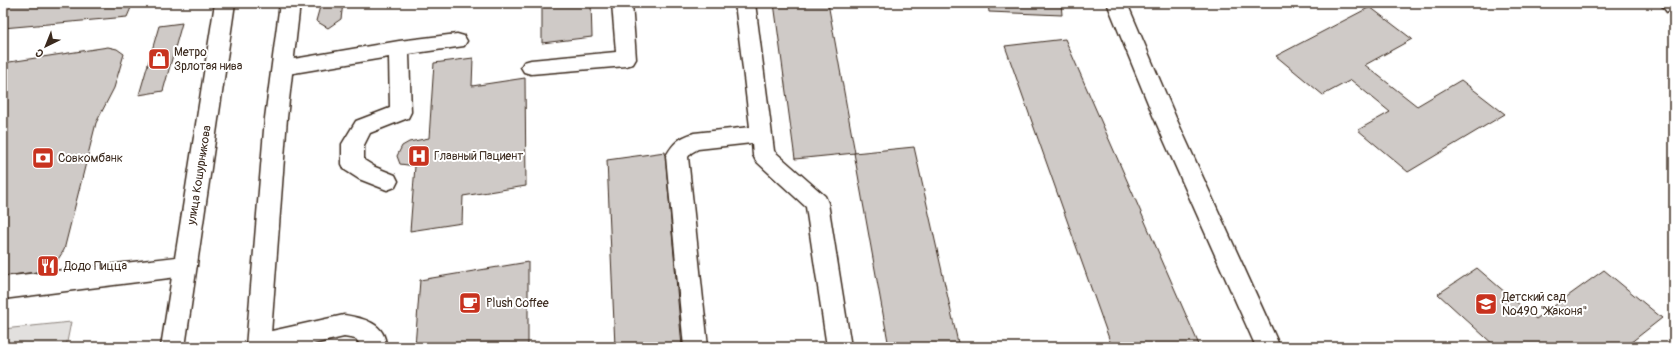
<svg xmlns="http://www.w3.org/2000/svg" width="1677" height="350" font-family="Pangolin,sans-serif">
<rect width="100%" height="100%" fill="#fff"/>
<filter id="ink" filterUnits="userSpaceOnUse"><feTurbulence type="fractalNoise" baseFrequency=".025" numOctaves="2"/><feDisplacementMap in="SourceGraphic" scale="8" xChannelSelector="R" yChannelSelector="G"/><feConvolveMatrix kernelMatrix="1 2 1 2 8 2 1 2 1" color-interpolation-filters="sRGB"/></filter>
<g filter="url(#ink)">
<!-- green -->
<path fill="#e2e0de" stroke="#8e857e" d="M71,322L66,347H3V329Z"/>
<!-- building -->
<path fill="#cfcac7" stroke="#3b2a1e" d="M3,3H133L127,17L3,28Z
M321,3H343L341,19L328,28L316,21Z
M542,3H591L592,37L542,43Z
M774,3H828L855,153L795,159Z
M988,3H1061L1062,15L989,12Z
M1370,7L1412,39L1365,65L1417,106L1461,80L1505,114L1408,172L1358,130L1390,112L1351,80L1323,95L1276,56Z
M182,23L163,91L139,95L159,26Z
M1065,39L1200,347H1112L1005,46Z
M108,47L117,49L124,54L114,88L96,123L64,250L55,264L47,271L3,276V63Z
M473,58L472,86L525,78L526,186L463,196L462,223L410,231L415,166L400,164L397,156L402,146L409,142L429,138L434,63Z
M914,147L959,347H889L854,153Z
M665,152L682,347H615L607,160Z
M528,262V347H415L420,280Z
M1477,268L1536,319L1604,270L1662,318L1625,347H1496L1438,294Z"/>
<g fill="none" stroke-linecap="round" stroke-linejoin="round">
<!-- minor casing -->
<g stroke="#3b2a1e" stroke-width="3">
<path id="minor" d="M612,3H632L636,59L633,64L626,66L531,74L524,72L521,67L524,62L531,60L616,52Z
M735,3H755L774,151L825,196L828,203L851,347H827L806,207L756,161L753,155L752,143L698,149L691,153L688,157L708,347H684L666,156C674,142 679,138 694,133L750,127Z
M1107,3H1127L1176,118L1280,347H1256L1154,118Z
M1660,3H1674V14L1667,12Z
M457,34L464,36L467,41L464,46L409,54L411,112L408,118L370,133L364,145V160L375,167L395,175L398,181L395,187L387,190L359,179L345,170L342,164V144L356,121L390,108L389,57L282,75L275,73L272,68L275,63L282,61L399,41Z
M185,256L193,259L197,266L193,273L185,276L3,299V277Z
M344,315C363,318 386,323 386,347H362L356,339L344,337L300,347H246V345L249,337L258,334Z"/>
</g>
<!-- major casing -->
<g stroke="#3b2a1e" stroke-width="3">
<path id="major" d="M215,3H235L185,347H161Z
M280,3H300L287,118L270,347H246L265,118Z"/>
</g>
<!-- minor -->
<use href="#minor" fill="#fff" fill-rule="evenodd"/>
<!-- major -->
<use href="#major" fill="#fff" fill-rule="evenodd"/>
</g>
</g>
<!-- icons -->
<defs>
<g id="shop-square" transform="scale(1.15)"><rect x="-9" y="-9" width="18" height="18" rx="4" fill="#c8321e" stroke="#fff"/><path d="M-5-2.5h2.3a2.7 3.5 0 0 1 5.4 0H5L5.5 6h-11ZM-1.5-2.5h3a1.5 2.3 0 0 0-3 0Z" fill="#fff"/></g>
<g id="hospital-square" transform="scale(1.15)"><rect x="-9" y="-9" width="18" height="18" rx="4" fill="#c8321e" stroke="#fff"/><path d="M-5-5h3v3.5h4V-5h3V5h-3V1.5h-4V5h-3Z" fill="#fff"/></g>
<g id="bank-square" transform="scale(1.15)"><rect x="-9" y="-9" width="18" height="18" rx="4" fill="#c8321e" stroke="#fff"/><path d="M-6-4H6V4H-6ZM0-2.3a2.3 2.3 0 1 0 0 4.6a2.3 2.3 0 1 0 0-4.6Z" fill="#fff"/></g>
<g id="restaurant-square" transform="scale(1.15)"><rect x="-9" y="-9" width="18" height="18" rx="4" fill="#c8321e" stroke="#fff"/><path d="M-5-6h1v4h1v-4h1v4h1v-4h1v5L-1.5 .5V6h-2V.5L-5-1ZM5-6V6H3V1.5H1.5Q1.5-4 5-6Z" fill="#fff"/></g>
<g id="cafe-square" transform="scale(1.15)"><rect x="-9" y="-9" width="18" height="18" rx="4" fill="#c8321e" stroke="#fff"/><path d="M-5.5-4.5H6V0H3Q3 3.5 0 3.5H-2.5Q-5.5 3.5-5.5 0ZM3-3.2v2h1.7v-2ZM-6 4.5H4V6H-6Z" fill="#fff"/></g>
<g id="school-square" transform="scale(1.15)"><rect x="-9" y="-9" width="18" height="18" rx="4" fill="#c8321e" stroke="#fff"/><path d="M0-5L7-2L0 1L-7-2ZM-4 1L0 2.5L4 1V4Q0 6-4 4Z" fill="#fff"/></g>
</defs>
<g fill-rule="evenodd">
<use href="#shop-square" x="159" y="59"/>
<use href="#hospital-square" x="419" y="156"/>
<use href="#bank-square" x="43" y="158"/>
<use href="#restaurant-square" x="48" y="266"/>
<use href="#cafe-square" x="470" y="303"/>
<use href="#school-square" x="1486" y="304"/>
</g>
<g text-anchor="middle" stroke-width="4" stroke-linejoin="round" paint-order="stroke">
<!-- poi labels -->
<g font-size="12" fill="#3b2a1e" stroke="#fff" text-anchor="start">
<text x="174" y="56">Метро<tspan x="174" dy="14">Зрлотая нива</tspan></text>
<text x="434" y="160">Главный Пациент</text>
<text x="58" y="162">Совкомбанк</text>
<text x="64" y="270">Додо Пицца</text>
<text x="1502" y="301">Детский сад<tspan x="1502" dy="14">№490 "Жаконя"</tspan></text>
<text x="486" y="307">Plush Coffee</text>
</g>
<!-- street labels -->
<g font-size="12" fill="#3b2a1e" stroke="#fff">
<text transform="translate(199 175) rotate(-81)" y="4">улица Кошурникова</text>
</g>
</g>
<!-- margin -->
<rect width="1677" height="350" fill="none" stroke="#fff" stroke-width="16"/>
<rect x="8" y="8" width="1661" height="334" fill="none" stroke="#3b2a1e" stroke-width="1.5" filter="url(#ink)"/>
<!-- north arrow -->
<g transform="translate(46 46) rotate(223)" stroke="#ffffff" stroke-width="3" paint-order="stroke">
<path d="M0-3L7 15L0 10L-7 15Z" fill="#3b2a1e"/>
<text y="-6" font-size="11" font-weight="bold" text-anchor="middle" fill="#3b2a1e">С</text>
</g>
</svg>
